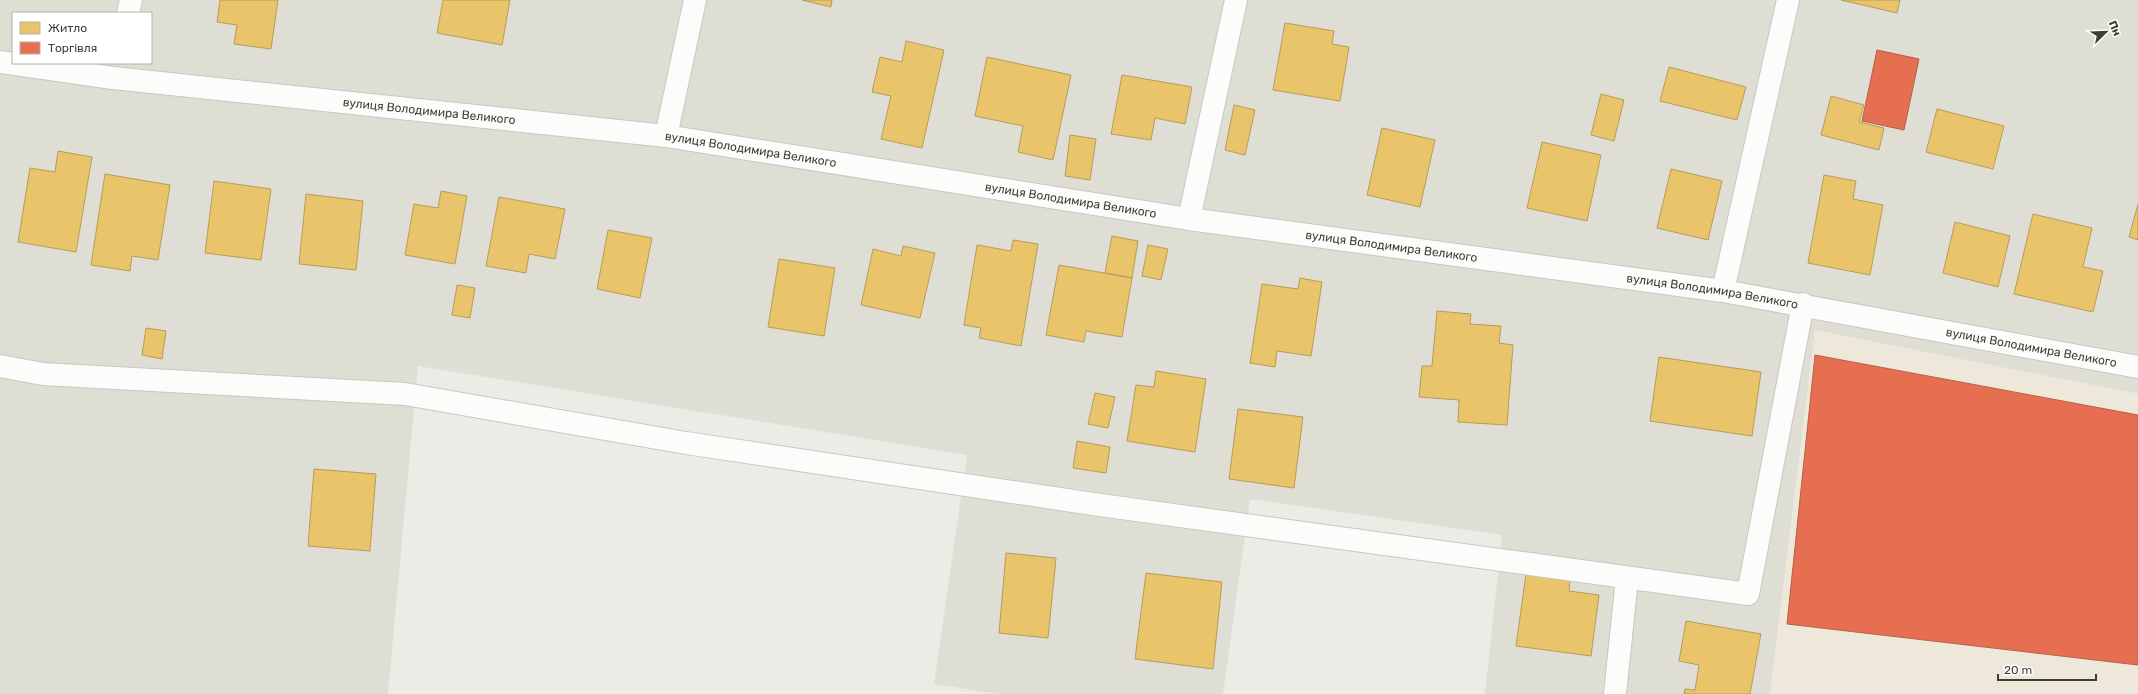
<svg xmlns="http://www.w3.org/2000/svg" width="2138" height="694" font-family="Rubik,sans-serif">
<rect width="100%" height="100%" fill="#ecece7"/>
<!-- residential -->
<path fill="#dfded4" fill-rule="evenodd" d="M0,0H2138V394L1815,331L1770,694H1485L1502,535L1250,499L1223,694H998L934,684L967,455L418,366L388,694H0ZM13,13H151V63H13Z"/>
<!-- commercial -->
<path fill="#eee8da" d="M1815,330L2138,394V694H1770Z"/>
<!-- homes -->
<path fill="#e9c46a" stroke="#b69c5a" d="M220,0H278L271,49L234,44L237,25L217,22Z
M443,0H510L502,45L437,33Z
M802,0H832L831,7Z
M1841,0H1900L1897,13Z
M1285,23L1334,31L1332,44L1349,47L1340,101L1273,90Z
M906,41L944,50L922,148L881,139L891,96L872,92L880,57L902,62Z
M987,57L1071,75L1053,160L1018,152L1023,126L975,116Z
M1669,67L1746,87L1737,120L1660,101Z
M1122,75L1192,87L1185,124L1155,118L1151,140L1111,134Z
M1601,94L1624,100L1614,141L1591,135Z
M1831,96L1864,105L1859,122L1884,128L1879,150L1821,135Z
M1234,105L1255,110L1245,155L1225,150Z
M1937,109L2004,126L1993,169L1926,152Z
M1382,128L1435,140L1420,207L1367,195Z
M1070,135L1096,139L1090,180L1065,176Z
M1542,142L1601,155L1587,221L1527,208Z
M58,151L92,157L76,252L18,242L30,168L55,172Z
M1671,169L1722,181L1708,240L1657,228Z
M105,174L170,185L158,260L132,256L130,271L91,265Z
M1824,175L1856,181L1853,199L1883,205L1870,275L1808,263Z
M214,181L271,189L261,260L205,253Z
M441,191L467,196L455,264L405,255L414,204L438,208Z
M306,194L363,201L356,270L299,264Z
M499,197L565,209L555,259L529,254L526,273L486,266Z
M2138,204V240L2129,237Z
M2033,214L2092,228L2083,267L2103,271L2093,312L2014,294Z
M1955,222L2010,236L1998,287L1943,273Z
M608,230L652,238L640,298L597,289Z
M1112,236L1138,241L1132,278L1105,273Z
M1013,240L1038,244L1021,346L979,338L981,328L964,325L977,245L1011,251Z
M1148,245L1168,249L1161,280L1142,276Z
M903,246L935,253L920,318L861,305L873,249L901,256Z
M779,259L835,268L824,336L768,327Z
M1059,265L1132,278L1122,337L1086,331L1084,342L1046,335Z
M1300,278L1322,282L1311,356L1277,351L1275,367L1250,363L1262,284L1298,289Z
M457,285L475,288L470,318L452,315Z
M1437,311L1471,314L1470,324L1501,326L1499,343L1513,345L1507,425L1458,422L1459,400L1419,397L1422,366H1432Z
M146,328L166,331L162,359L142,355Z
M1659,357L1761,372L1752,436L1650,421Z
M1156,371L1206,379L1195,452L1127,441L1136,385L1154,387Z
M1095,393L1115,397L1108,428L1088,424Z
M1238,409L1303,417L1294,488L1229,479Z
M1077,441L1110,447L1106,473L1073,468Z
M314,469L376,474L370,551L308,546Z
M1006,553L1056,558L1048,638L999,633Z
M1146,573L1222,582L1213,669L1135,659Z
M1526,574L1570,580L1569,591L1599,595L1591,656L1516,646Z
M1686,621L1761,634L1750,694H1684L1685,689L1695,690L1699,665L1679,661Z"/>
<!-- shops -->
<path fill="#e76f51" stroke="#b56048" d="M1877,50L1919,59L1904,130L1862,121Z
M1815,355L2138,415V665L1787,624Z"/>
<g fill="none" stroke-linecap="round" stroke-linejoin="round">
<!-- minor casing -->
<g stroke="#c8c7c3" stroke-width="24">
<g id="minor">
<path d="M128,13L131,0"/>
<path id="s1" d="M0,62L113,78L666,136L1189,219L1723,291L2138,367"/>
<path d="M666,136L695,0"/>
<path d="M1189,219L1236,0"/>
<path d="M1723,291L1788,0"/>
<path d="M0,366L43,374L405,394L686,443L1093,504L1748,594L1803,304"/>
<path d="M1615,694L1627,578"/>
</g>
</g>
<!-- minor -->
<use href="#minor" stroke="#fcfcfb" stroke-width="22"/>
</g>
<g text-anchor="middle" stroke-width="4" stroke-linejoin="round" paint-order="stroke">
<!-- street labels -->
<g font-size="12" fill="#403d34" stroke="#fff">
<text dy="4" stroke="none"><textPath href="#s1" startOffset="432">вулиця Володимира Великого</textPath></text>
<text dy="4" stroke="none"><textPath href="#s1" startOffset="756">вулиця Володимира Великого</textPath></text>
<text dy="4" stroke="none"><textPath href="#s1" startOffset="1080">вулиця Володимира Великого</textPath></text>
<text dy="4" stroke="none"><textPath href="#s1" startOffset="1404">вулиця Володимира Великого</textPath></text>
<text dy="4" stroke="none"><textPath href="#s1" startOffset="1728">вулиця Володимира Великого</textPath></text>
<text dy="4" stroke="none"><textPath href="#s1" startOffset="2052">вулиця Володимира Великого</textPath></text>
</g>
</g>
<!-- legend -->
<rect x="12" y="12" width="140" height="52" fill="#ffffff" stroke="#b3b1ae"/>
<rect x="20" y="22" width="20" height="12" fill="#e9c46a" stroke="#b3b1ae"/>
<text x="48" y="32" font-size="12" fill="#403d34">Житло</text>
<rect x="20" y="42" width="20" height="12" fill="#e76f51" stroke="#b3b1ae"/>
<text x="48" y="52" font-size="12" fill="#403d34">Торгівля</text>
<!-- north arrow -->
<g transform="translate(2106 32) rotate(67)" stroke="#ffffff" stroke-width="3" paint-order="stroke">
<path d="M0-3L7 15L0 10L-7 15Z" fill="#403d34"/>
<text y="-6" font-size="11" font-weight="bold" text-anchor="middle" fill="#403d34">Пн</text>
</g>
<!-- scale -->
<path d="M1998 674v6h98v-6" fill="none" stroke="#403d34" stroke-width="2"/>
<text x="2004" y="674" font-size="12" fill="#403d34" stroke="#ffffff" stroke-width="3" paint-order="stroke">20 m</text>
</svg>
